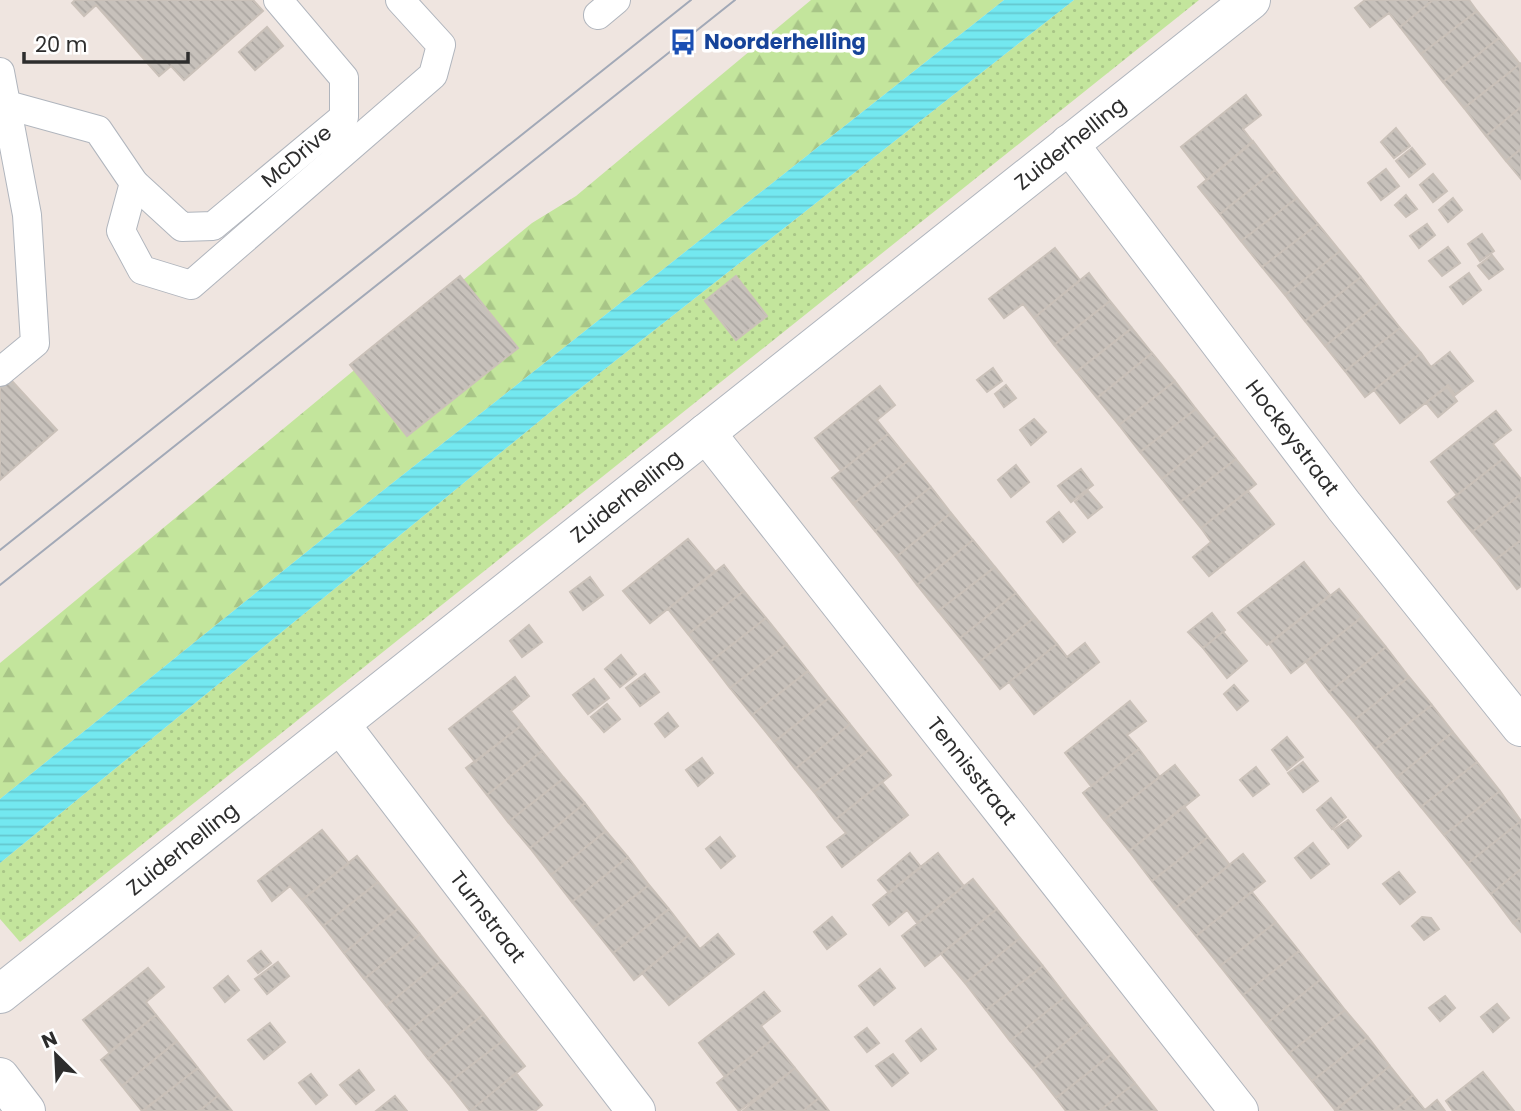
<svg xmlns="http://www.w3.org/2000/svg" width="1521" height="1111" font-family="Poppins,sans-serif">
<defs>
<pattern id="grass-dots" width="8" height="8" patternUnits="userSpaceOnUse" patternTransform="scale(1.75)"><rect width="8" height="8" fill="#c3e59c"/><path d="M2 2h.1M6 6h.1" fill="none" stroke="#a8c587" stroke-width="1.8" stroke-linecap="round"/></pattern>
<pattern id="forest-firs" width="22" height="20" patternUnits="userSpaceOnUse" patternTransform="scale(1.75)"><rect width="22" height="20" fill="#c3e59c"/><path d="M5 1l3.5 6h-7zM16 11l3.5 6h-7z" fill="#a8c587"/></pattern>
<pattern id="water-rules" width="6" height="5" patternUnits="userSpaceOnUse" patternTransform="scale(1.75)"><rect width="6" height="5" fill="#73e8f0"/><path d="M0 2.5h6" fill="none" stroke="#64c7ce"/></pattern>
<pattern id="building-back-hatch" width="6" height="6" patternUnits="userSpaceOnUse" patternTransform="scale(1.75)"><rect width="6" height="6" fill="#c7c1bb"/><path d="M-1 5l2 2M0 0l6 6M5-1l2 2" fill="none" stroke="#aba6a1"/></pattern>
</defs>
<rect width="100%" height="100%" fill="#efe5e0"/>
<!-- grass -->
<path fill="url(#grass-dots)" d="M1074,0H1199L20,942L0,919V863L554,409Z"/>
<!-- forest -->
<path fill="url(#forest-firs)" d="M811,0H1004L376,496L0,799V663L532,223L576,196Z"/>
<!-- water -->
<path fill="url(#water-rules)" d="M1004,0H1074L554,409L0,863V799L376,496Z"/>
<!-- building -->
<path fill="url(#building-back-hatch)" stroke="#cac1b9" stroke-width="2" d="M253,0L263,11L184,80L171,66L159,76L96,5L84,16L72,3L75,0Z
M1365,0H1433L1400,27L1389,13L1370,27L1355,8Z
M1433,0H1469L1477,11L1421,54L1400,27Z
M1477,11L1499,38L1443,82L1421,54Z
M267,27L283,46L255,70L239,52Z
M1499,38L1520,64L1464,108L1443,82Z
M1520,64L1521,107L1486,136L1464,108Z
M1246,95L1261,115L1243,129L1253,142L1207,180L1181,147Z
M1521,107V149L1506,161L1486,136Z
M1396,128L1410,146L1394,158L1381,142Z
M1253,141L1275,170L1220,214L1198,187Z
M1412,148L1425,164L1409,177L1396,161Z
M1521,149V179L1506,161Z
M1386,169L1399,186L1381,200L1368,183Z
M1275,170L1297,198L1241,241L1220,214Z
M1433,174L1447,191L1433,202L1420,185Z
M1406,195L1417,209L1406,217L1395,205Z
M1297,198L1318,224L1262,267L1241,241Z
M1453,198L1462,210L1448,222L1439,210Z
M1318,224L1340,251L1285,295L1262,267Z
M1427,224L1435,235L1419,248L1410,236Z
M1482,234L1494,251L1480,261L1468,244Z
M1448,247L1460,263L1442,276L1429,261Z
M1055,248L1080,280L1034,318L1023,304L1004,318L989,299Z
M1340,251L1361,277L1305,321L1285,295Z
M1492,255L1503,269L1489,279L1478,266Z
M1089,273L1110,301L1054,345L1034,318Z
M1469,273L1481,290L1463,304L1450,287Z
M460,276L518,348L407,436L350,365Z
M736,276L767,316L736,340L705,301Z
M1361,277L1380,302L1325,346L1305,321Z
M1110,301L1132,328L1076,372L1054,345Z
M1380,302L1400,328L1345,371L1325,346Z
M1132,328L1152,353L1097,398L1076,372Z
M1400,328L1421,353L1365,397L1345,371Z
M1450,352L1473,381L1455,395L1448,385L1400,423L1374,390L1421,353L1431,367Z
M1152,353L1175,381L1119,425L1097,398Z
M0,368L57,430L0,480Z
M993,368L1002,381L987,392L977,380Z
M1175,381L1196,409L1140,452L1119,425Z
M1006,385L1016,398L1004,407L995,394Z
M880,386L895,405L877,420L888,434L841,471L815,438Z
M1447,387L1457,401L1438,417L1426,403Z
M1196,409L1217,435L1162,479L1140,452Z
M1496,411L1511,430L1493,444L1504,458L1457,495L1431,462Z
M1034,419L1046,432L1031,445L1020,430Z
M888,434L909,460L853,504L832,478Z
M1217,435L1236,459L1180,502L1162,479Z
M1504,458L1521,479V494L1472,532L1448,502Z
M1236,459L1256,484L1201,528L1180,502Z
M909,460L931,487L875,531L853,504Z
M1016,465L1029,482L1011,497L998,480Z
M1081,469L1093,485L1071,502L1058,486Z
M931,487L951,513L896,557L875,531Z
M1088,491L1102,507L1088,518L1075,502Z
M1248,491L1274,524L1209,576L1193,557L1211,542L1201,528Z
M1521,494V540L1495,560L1472,532Z
M1059,512L1075,532L1063,542L1047,522Z
M951,513L973,540L917,585L896,557Z
M688,539L715,571L650,623L623,591Z
M973,540L995,567L938,611L917,585Z
M1521,540V586L1517,589L1495,560Z
M1304,562L1330,595L1267,645L1238,613Z
M724,565L744,591L688,634L668,609Z
M995,567L1016,593L960,638L938,611Z
M590,577L603,595L583,610L570,592Z
M1339,589L1362,617L1291,673L1269,644Z
M744,591L766,618L710,662L688,634Z
M1016,593L1035,617L979,662L960,638Z
M1212,613L1225,630L1203,648L1188,632Z
M1035,617L1057,644L1000,689L979,662Z
M1362,617L1386,647L1329,692L1306,662Z
M766,618L787,644L730,688L710,662Z
M529,625L542,642L522,657L510,641Z
M1223,632L1247,661L1227,678L1203,648Z
M1085,643L1099,662L1034,714L1009,682L1057,644L1067,657Z
M787,644L808,671L752,715L730,688Z
M1386,647L1409,677L1353,721L1329,692Z
M621,655L636,674L620,687L605,669Z
M808,671L829,698L774,742L752,715Z
M645,674L659,692L640,706L626,688Z
M515,677L529,696L511,711L522,725L475,762L449,729Z
M1409,677L1432,705L1375,749L1353,721Z
M594,679L609,698L588,714L573,695Z
M1234,685L1248,701L1237,710L1224,694Z
M829,698L850,724L795,769L774,742Z
M1130,701L1146,721L1127,735L1139,749L1091,786L1065,753Z
M607,704L620,719L604,732L591,717Z
M1432,705L1453,732L1397,777L1375,749Z
M668,713L678,726L665,737L655,724Z
M850,724L870,749L814,792L795,769Z
M522,725L542,751L487,795L466,768Z
M1453,732L1477,762L1421,807L1397,777Z
M1287,737L1303,757L1287,770L1272,750Z
M870,749L891,775L835,820L814,792Z
M1139,749L1160,777L1104,820L1083,793Z
M542,751L564,778L508,822L487,795Z
M702,758L713,773L698,786L686,770Z
M1303,762L1318,781L1303,792L1288,773Z
M1477,762L1500,791L1444,835L1421,807Z
M1175,765L1199,795L1129,851L1104,820Z
M1256,767L1269,784L1253,796L1240,780Z
M564,778L585,803L530,848L508,822Z
M882,782L908,815L842,867L827,847L846,833L835,820Z
M1500,791L1521,821L1467,864L1444,835Z
M1331,798L1346,817L1332,829L1317,810Z
M585,803L606,831L551,875L530,848Z
M1184,806L1208,837L1152,881L1129,851Z
M1348,820L1361,836L1348,848L1334,830Z
M1521,821V869L1491,894L1467,864Z
M322,830L349,863L302,900L290,886L272,901L258,881Z
M606,831L628,857L572,902L551,875Z
M720,837L735,856L721,868L706,849Z
M1208,837L1230,865L1174,909L1152,881Z
M1313,843L1329,864L1311,878L1295,858Z
M910,853L921,867L889,893L878,880Z
M938,853L964,886L917,923L907,910L889,925L873,905Z
M1243,854L1265,881L1196,936L1174,909Z
M357,856L378,882L323,926L302,900Z
M628,857L649,885L593,928L572,902Z
M1521,869V917L1513,923L1491,894Z
M1399,872L1415,892L1400,904L1383,884Z
M973,879L997,909L925,966L902,936Z
M378,882L399,908L344,953L323,926Z
M649,885L669,909L613,953L593,928Z
M1252,892L1276,922L1220,966L1196,936Z
M399,908L420,934L364,979L344,953Z
M669,909L689,935L634,980L613,953Z
M997,909L1020,938L965,983L941,954Z
M832,917L846,934L827,949L814,932Z
M1422,917L1431,918L1439,929L1424,940L1412,926Z
M1521,917V932L1513,923Z
M1276,922L1299,951L1243,995L1220,966Z
M420,934L441,961L386,1006L364,979Z
M718,934L734,954L669,1005L642,973L689,935L700,949Z
M1020,938L1043,966L986,1010L965,983Z
M261,951L271,963L258,973L248,961Z
M1299,951L1321,979L1266,1024L1243,995Z
M441,961L463,988L407,1032L386,1006Z
M278,962L289,976L267,994L255,979Z
M1043,966L1066,996L1010,1041L986,1010Z
M148,968L164,987L146,1002L156,1015L109,1052L83,1020Z
M880,969L895,988L874,1005L859,986Z
M228,976L239,990L225,1002L214,988Z
M1321,979L1345,1010L1289,1053L1266,1024Z
M463,988L484,1014L428,1059L407,1032Z
M764,992L780,1011L761,1026L772,1040L725,1077L699,1043Z
M1066,996L1088,1024L1033,1069L1010,1041Z
M1445,996L1455,1008L1440,1021L1429,1008Z
M1497,1004L1509,1018L1493,1032L1481,1017Z
M1345,1010L1368,1037L1312,1081L1289,1053Z
M484,1014L504,1040L448,1083L428,1059Z
M156,1015L177,1041L122,1086L101,1060Z
M270,1023L285,1042L264,1059L248,1040Z
M1088,1024L1112,1054L1056,1098L1033,1069Z
M867,1028L879,1043L867,1052L855,1037Z
M921,1029L936,1049L921,1061L906,1041Z
M1368,1037L1390,1066L1335,1110L1312,1081Z
M504,1040L525,1066L470,1111L448,1083Z
M772,1040L795,1068L739,1111L717,1083Z
M177,1041L198,1068L142,1111L122,1086Z
M893,1054L908,1073L892,1086L876,1066Z
M1112,1054L1135,1083L1099,1111H1066L1056,1098Z
M1390,1066L1413,1095L1393,1111H1335Z
M198,1068L219,1095L199,1111H143Z
M795,1068L819,1098L803,1111H743Z
M359,1070L374,1090L356,1104L340,1085Z
M1483,1072L1514,1111H1453L1446,1101Z
M516,1073L542,1105L535,1111H470Z
M311,1074L327,1095L316,1104L299,1083Z
M1135,1083L1157,1111H1099Z
M219,1095L232,1111H199Z
M1413,1095L1425,1110L1437,1100L1445,1111H1393Z
M395,1096L407,1111H376Z
M819,1098L829,1111H803Z"/>
<g fill="none" stroke-linecap="round" stroke-linejoin="round">
<!-- service casing -->
<g stroke="#b0b5bd" stroke-width="30">
<g id="service">
<path d="M598,15L616,0"/>
<path d="M0,72L27,215L35,343L0,372"/>
<path d="M0,103L98,130L134,183L121,231L142,270L191,285L433,75L441,45L400,0"/>
<path id="s1" d="M134,183L182,227L213,226L344,117V78L278,0"/>
</g>
</g>
<!-- minor casing -->
<g stroke="#b0b5bd" stroke-width="40">
<g id="minor">
<path id="s2" d="M1069,144L1344,506L1521,727"/>
<path id="s3" d="M706,433L1239,1111"/>
<path id="s4" d="M340,724L636,1111"/>
<path id="s5" d="M0,994L1251,0"/>
<path d="M0,1077L26,1111"/>
</g>
</g>
<!-- service -->
<use href="#service" stroke="#fff" stroke-width="28"/>
<!-- minor -->
<use href="#minor" stroke="#fff" stroke-width="38"/>
<!-- tram -->
<path stroke="#a2a9b7" stroke-width="2" d="M0,550L691,0
M0,585L735,0"/>
</g>
<!-- icons -->
<defs>
<g id="bus-bare" transform="scale(2.1)"><path d="M-5-6H5V4H4V6H2V4H-2V6H-4V4H-5ZM-3.5-4V0h7V-4ZM-3.5 1.2v1.5H-2V1.2ZM2 1.2v1.5H3.5V1.2Z" fill="#1a4fb4" stroke="#fff" stroke-width="2.5" paint-order="stroke"/></g>
</defs>
<g fill-rule="evenodd">
<use href="#bus-bare" x="683" y="42"/>
</g>
<g text-anchor="middle" stroke-width="7" stroke-linejoin="round" paint-order="stroke">
<!-- transit labels -->
<g font-size="21" font-weight="bold" fill="#164399" stroke="#fff" text-anchor="start">
<text x="704" y="49">Noorderhelling</text>
</g>
<!-- street labels -->
<g font-size="21" fill="#2d2d2d" stroke="#fff">
<text dy="7" stroke="none"><textPath href="#s5" startOffset="1367">Zuiderhelling</textPath></text>
<text dy="7" stroke="none"><textPath href="#s1" startOffset="205">McDrive</textPath></text>
<text dy="7" stroke="none"><textPath href="#s2" startOffset="369">Hockeystraat</textPath></text>
<text dy="7" stroke="none"><textPath href="#s5" startOffset="800">Zuiderhelling</textPath></text>
<text dy="7" stroke="none"><textPath href="#s3" startOffset="430">Tennisstraat</textPath></text>
<text dy="7" stroke="none"><textPath href="#s5" startOffset="233">Zuiderhelling</textPath></text>
<text dy="7" stroke="none"><textPath href="#s4" startOffset="243">Turnstraat</textPath></text>
</g>
</g>
<!-- north arrow -->
<g transform="translate(56 1055) rotate(336)" stroke="#ffffff" stroke-width="5" paint-order="stroke">
<path d="M0-5L12 26L0 18L-12 26Z" fill="#2d2d2d"/>
<text y="-10" font-size="19" font-weight="bold" text-anchor="middle" fill="#2d2d2d">N</text>
</g>
<!-- scale -->
<path d="M24 52v10h164v-10" fill="none" stroke="#2d2d2d" stroke-width="3.5"/>
<text x="35" y="52" font-size="21" fill="#2d2d2d" stroke="#ffffff" stroke-width="5" paint-order="stroke">20 m</text>
</svg>
